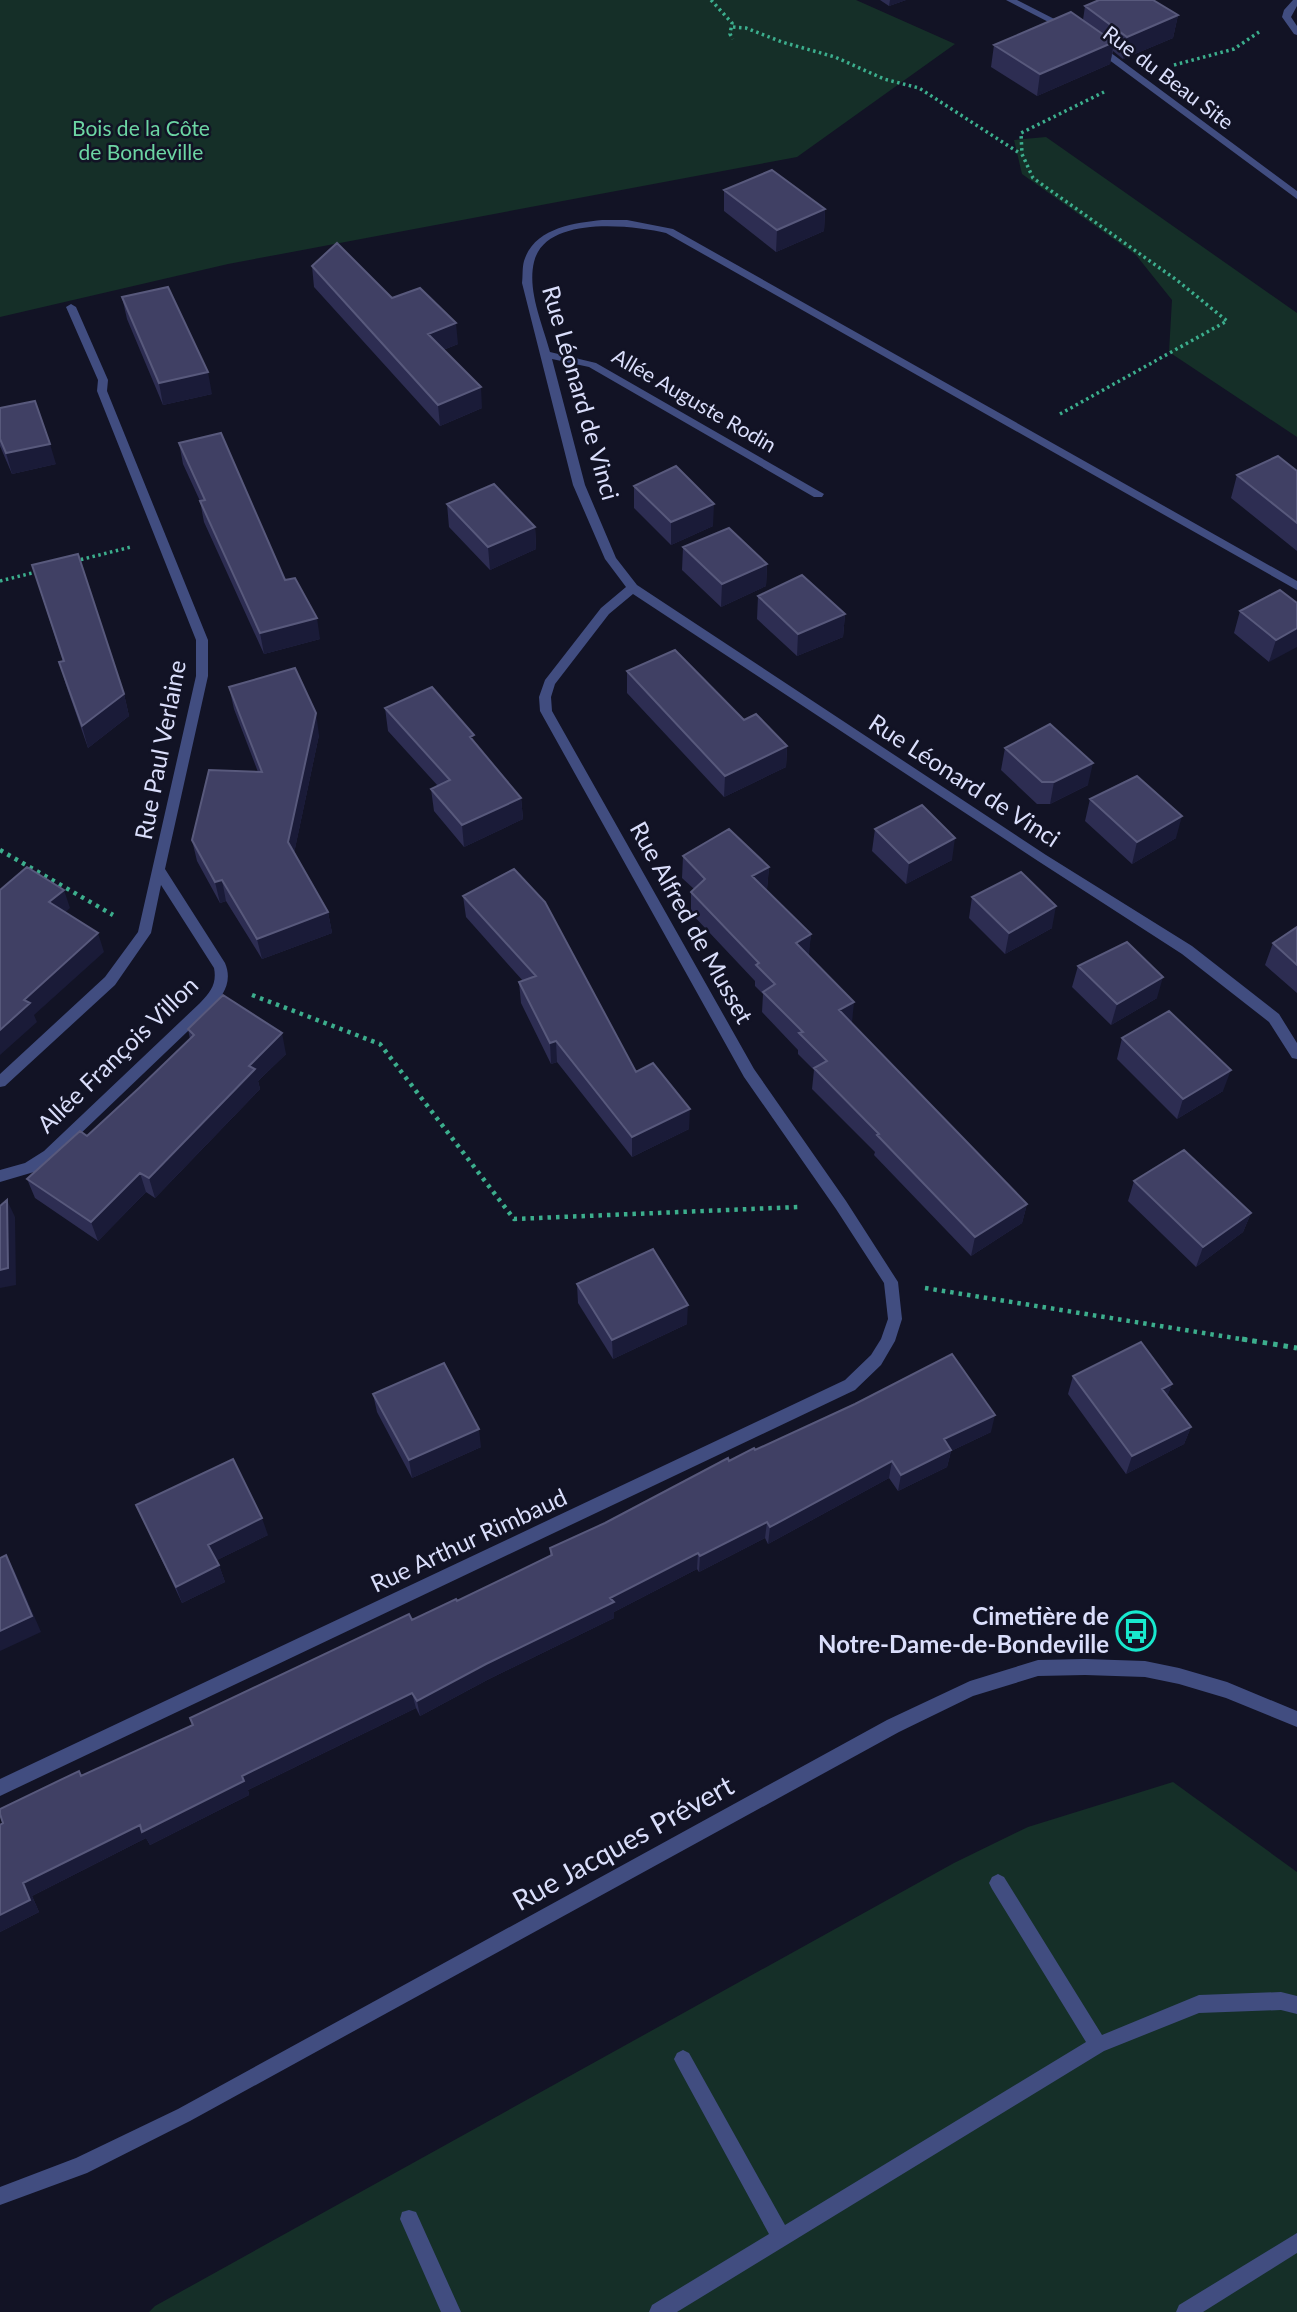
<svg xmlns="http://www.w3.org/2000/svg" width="1297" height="2312" font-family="Lato,sans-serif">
<rect width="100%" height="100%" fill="#121325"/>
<!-- green -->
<path fill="#152f28" d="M0,0H856L955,44L797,157L228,264L0,317Z
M1046,137L1297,313V437L1169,352L1172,300L1136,255L1022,174L1014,140Z
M1173,1782L1297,1872V2312H149L155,2306L954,1863L1028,1827Z"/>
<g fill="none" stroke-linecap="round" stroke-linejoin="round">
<!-- path-far2 -->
<path stroke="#3cae8d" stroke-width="3.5" stroke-dasharray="2.5 3.5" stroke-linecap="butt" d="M711,0L732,23L730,34L733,39
M733,27L746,28L782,42L835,57L884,79L919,88L1021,154
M1174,65L1234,49L1259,32
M1060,414L1227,321L1178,281L1033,178L1022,154L1021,133L1104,92
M75,561L131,547
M0,581L40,571"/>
<!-- path-far1 -->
<path stroke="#3cae8d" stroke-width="4.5" stroke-dasharray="3.5 5" stroke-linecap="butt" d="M0,850L113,915
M252,995L380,1044L514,1219L798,1207
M925,1288L1253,1341"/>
<!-- path -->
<path stroke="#3cae8d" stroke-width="5" stroke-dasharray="4.5 6" stroke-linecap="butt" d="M1242,1339L1297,1348"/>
<!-- lane -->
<path fill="#414d80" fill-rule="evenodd" d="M998,1874L1004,1877L1102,2035L1199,1995L1281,1992L1297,1996V2014L1281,2010L1199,2013L1104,2051L677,2312H649L652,2305L769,2234L677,2065L674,2059L677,2053L683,2050L689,2053L785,2225L1086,2042L992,1889L989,1883L992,1877Z
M409,2210L416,2212L461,2312H441L400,2219L402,2212Z
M1297,2233V2253L1203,2312H1176L1179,2305Z"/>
<!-- street -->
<path fill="#414d80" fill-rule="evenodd" d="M1006,0H1017L1072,28L1064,30Z
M1293,0H1297V6L1291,17L1297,26V35L1294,34L1282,17L1284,10Z
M1093,44H1099L1297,191V199L1093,48Z
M602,220H627L673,229L1297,581V590L666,233C632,225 545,215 534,262C527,291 543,325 550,352L596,363L824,494L822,497H814L589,367L552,359L585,485L616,558L637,585L1046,855L1192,946L1279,1014L1297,1043V1059L1292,1058L1269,1022L1182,954L1038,861L633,594L609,614L555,684L551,697L552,711L754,1069L846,1201L898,1282L902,1319L895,1341L881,1365L855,1390L0,1796V1779L845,1380L871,1355L881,1339L888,1319L884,1283L836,1209L744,1077L540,711L539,697L545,680L601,608L626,587L605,559L573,485L522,283C523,276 522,268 524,261C534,228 574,223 602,220Z
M71,304L76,307L108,380L107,391L208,640V676L165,869L225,963C233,982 223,996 210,1010L54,1159L34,1172L0,1182V1170L25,1163L44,1151L200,1003C211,992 217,983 214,968L161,885L151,933L115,985L5,1086L0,1087V1074L105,977L138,932L196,676V640L97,391L98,380L66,307Z
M1085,1659L1145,1661L1179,1668L1227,1682L1297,1711V1727L1226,1698L1179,1684L1145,1677L1085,1675L1038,1676L973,1696L899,1732L190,2121L87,2173L0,2205V2187L76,2158L178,2109L887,1720L970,1681L1038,1660Z"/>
</g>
<!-- wall -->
<path fill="#2d2d52" d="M880,0H906L889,6Z
M1085,6L1178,15L1173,38L1123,59L1113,51L1110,64L1037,96L991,67L994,45L1083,20Z
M724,190L825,209L824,231L776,252L724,211Z
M312,266L392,298L458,344L443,350L482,408L440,426L314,287Z
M122,297L212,394L163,405L127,319Z
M0,408L56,464L12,474L0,446Z
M179,443L285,580L320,639L264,654L204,522L200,501L183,464Z
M1297,471V551L1231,498L1237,475Z
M634,486L713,526L671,545L634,508Z
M447,504L535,527L536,549L490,570L449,527Z
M683,547L767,564L766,586L721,607L682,570Z
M32,565L124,694L129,716L88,748L66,685L59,662H63Z
M758,596L845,614L843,637L797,656L757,619Z
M1297,603L1269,662L1234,633L1240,611Z
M627,671L744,720L787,746L786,767L724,797L627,693Z
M229,687L319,735L294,853L328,912L332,933L262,959L226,901L220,903L197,861L192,840L258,772L234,709Z
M385,708L475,743L521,798L523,819L464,847L434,811L431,789L438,786L388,731Z
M1005,748L1088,785L1050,804H1037L1001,770Z
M1090,799L1176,838L1132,864L1085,821Z
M875,829L952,860L906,884L872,851Z
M683,856L769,867L767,889H766L811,934L808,956L851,1023L1027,1204L1022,1223L971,1256L874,1155L875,1152L812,1089L814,1070L798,1054V1050L762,1012L763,994L755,986V981L691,913V892L694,889L682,878Z
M463,896L636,1072L689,1129L632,1157L557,1062L551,1064L521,1003L519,982L523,981L466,917Z
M972,897L1052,928L1005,954L969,918Z
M1297,927V993L1265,965L1273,943Z
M1078,966L1157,998L1111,1025L1072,987Z
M188,1029L286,1054L258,1081L260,1089L155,1198L146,1192L98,1241L35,1198L27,1179L87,1136L139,1088L190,1039Z
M1122,1038L1223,1091L1177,1119L1117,1059Z
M1134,1181L1251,1213L1243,1232L1196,1267L1128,1201Z
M577,1284L687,1324L613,1359L578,1303Z
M1073,1376L1172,1384L1167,1396L1191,1427L1184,1444L1126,1474L1068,1394Z
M373,1394L481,1447L412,1478L377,1412Z
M991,1432L951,1451L947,1467L898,1491L889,1478L768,1544L765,1538L699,1572L697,1569L614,1612V1618L489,1679L420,1716L416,1708L248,1790L249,1795L150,1845L146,1838L32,1896L39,1912L0,1932V1825L82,1775L193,1725L412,1620L457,1601L550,1556V1548L605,1523L729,1461L755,1450Z
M136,1505L268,1535L217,1560L225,1582L182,1603Z"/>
<!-- shaded-wall -->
<path fill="#1a1b38" d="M890,0H906L889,6Z
M1178,15L1173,38L1123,59L1127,37Z
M1114,42L1110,64L1037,96L1040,74Z
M825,209L824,231L776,252L777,230Z
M456,323L458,344L430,355L428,334Z
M208,372L212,394L163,405L159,383Z
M481,387L482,408L440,426L438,405Z
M50,444L56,464L12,474L6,453Z
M714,504L713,526L671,545V522Z
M535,527L536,549L490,570L488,547Z
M767,564L766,586L721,607L722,584Z
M845,614L843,637L797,656L798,634Z
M317,618L320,639L264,654L260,633Z
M1297,628V647L1269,662L1276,640Z
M124,694L129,716L88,748L82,726Z
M316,713L319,735L292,863L288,842Z
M787,746L786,767L724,797L725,776Z
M1093,763L1088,785L1050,804L1054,782Z
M521,798L523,819L464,847L462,825Z
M1182,816L1176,838L1132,864L1137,842Z
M955,838L952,860L906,884L909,863Z
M769,867L767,889L751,898L752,876Z
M222,880L226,901L220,903L215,882Z
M64,890L70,908L56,921L49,902Z
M1056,906L1052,928L1005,954L1009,933Z
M328,912L332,933L262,959L257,939Z
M98,933L104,952L34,1015L37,1022L0,1055V1030L24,1000Z
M811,934L809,955L794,964L796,943Z
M1163,977L1157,998L1111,1025L1117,1004Z
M854,1002L852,1023L839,1010Z
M282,1033L286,1054L258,1081L260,1089L155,1198L149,1178L249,1066Z
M556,1041L557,1062L551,1064L550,1043Z
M1231,1070L1223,1091L1177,1119L1183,1099Z
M690,1109L689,1129L632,1157V1137Z
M140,1173L146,1192L98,1241L91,1222Z
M7,1200L15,1217L16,1285L0,1288V1270Z
M1027,1204L1022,1223L971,1256L975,1237Z
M1251,1213L1243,1232L1196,1267L1203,1247Z
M688,1305L687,1324L613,1359L612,1340Z
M1172,1384L1165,1402L1162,1389Z
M995,1415L991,1432L951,1451L947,1467L898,1491L901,1475L944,1439Z
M1191,1427L1184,1444L1126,1474L1132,1456Z
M479,1429L481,1447L412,1478L409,1460Z
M892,1461L889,1478L768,1544L770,1527Z
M262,1518L268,1535L215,1561L208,1545Z
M767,1522L765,1538L699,1572L700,1556Z
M698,1553L697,1569L614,1612V1618L489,1679L420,1716L417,1701L610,1598Z
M6,1555L15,1572L41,1632L0,1651V1631Z
M219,1565L225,1582L182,1603L176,1587Z
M412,1693L416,1708L248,1790L249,1795L150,1845L146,1838L32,1896L39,1912L0,1932V1915L23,1883L140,1825Z"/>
<!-- building -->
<path fill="#404064" stroke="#58597c" stroke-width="2" d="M1099,0H1153L1178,15L1127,37L1085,6Z
M1071,12L1114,42L1040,74L994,45Z
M772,170L825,209L777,230L724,190Z
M337,243L392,298L420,288L456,323L428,334L481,387L438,405L312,266Z
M168,287L208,372L159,383L122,297Z
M35,401L50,444L6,453L0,439V408Z
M221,433L285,580L295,578L317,618L260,633L200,501L205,500L179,443Z
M1278,456L1297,471V523L1237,475Z
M676,466L714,504L671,522L634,486Z
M494,484L535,527L488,547L447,504Z
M729,528L767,564L722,584L683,547Z
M78,554L124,694L82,726L59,662L64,661L32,565Z
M802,575L845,614L798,634L758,596Z
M1280,590L1297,603V628L1276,640L1240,611Z
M675,650L744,720L756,714L787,746L725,776L627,671Z
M295,668L316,713L288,842L328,912L257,939L222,880L215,882L192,840L209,770L262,772L229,687Z
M432,687L474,735L470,737L521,798L462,825L431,789L450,780L385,708Z
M1050,724L1093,763L1054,782H1042L1005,748Z
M1137,776L1182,816L1137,842L1090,799Z
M922,805L955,838L909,863L875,829Z
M729,829L769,867L752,876L811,934L796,943L854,1002L839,1010L1027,1204L975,1237L877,1135L879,1134L814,1068L827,1061L799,1033L803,1032L763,992L775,984L756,965L759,963L691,892L705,879L683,856Z
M27,867L64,890L49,902L98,933L24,1000L30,1003L0,1030V890Z
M514,869L545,902L636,1072L653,1063L690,1109L632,1137L556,1041L550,1043L519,982L536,976L463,896Z
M1021,872L1056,906L1009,933L972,897Z
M1297,927V965L1273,943Z
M1127,942L1163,977L1117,1004L1078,966Z
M223,995L282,1033L249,1066L255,1069L149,1178L140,1173L91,1222L27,1179L80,1131L87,1136L139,1088L194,1035L188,1029Z
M1169,1011L1231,1070L1183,1099L1122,1038Z
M1184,1150L1251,1213L1203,1247L1134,1181Z
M7,1200L8,1268L0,1270V1206Z
M653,1249L688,1305L612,1340L577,1284Z
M1141,1342L1172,1384L1162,1389L1191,1427L1132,1456L1073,1376Z
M952,1354L995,1415L944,1439L951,1450L901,1475L892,1461L770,1527L767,1522L700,1556L698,1553L610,1598L614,1602L486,1664L417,1701L412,1693L242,1776L244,1781L142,1832L140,1825L23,1883L30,1900L0,1915V1825L3,1823L0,1814V1809L79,1771L81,1776L193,1725L190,1718L409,1614L412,1620L456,1599L457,1601L552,1555L550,1548L605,1523L728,1458L729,1461L754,1448L755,1450L855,1404Z
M444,1363L479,1429L409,1460L373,1394Z
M233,1459L262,1518L208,1545L219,1565L176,1587L136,1505Z
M6,1555L32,1616L0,1631V1558Z"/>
<!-- icons -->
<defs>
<g id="bus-ring" transform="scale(2.0125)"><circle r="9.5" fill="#121325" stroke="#18e9ce" stroke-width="1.5"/><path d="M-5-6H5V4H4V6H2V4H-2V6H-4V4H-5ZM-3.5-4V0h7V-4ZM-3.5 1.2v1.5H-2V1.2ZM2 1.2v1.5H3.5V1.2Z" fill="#18e9ce"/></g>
</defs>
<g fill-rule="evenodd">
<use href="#bus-ring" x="1136" y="1631"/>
</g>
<g text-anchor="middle" stroke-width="5" stroke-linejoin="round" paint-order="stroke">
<!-- far-street labels -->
<g font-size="21" fill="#dadefb" stroke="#121325">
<text transform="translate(1168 78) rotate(37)" y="7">Rue du Beau Site</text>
<text transform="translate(694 401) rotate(30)" y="7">Allée Auguste Rodin</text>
</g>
<!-- far-park labels -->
<g font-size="21" fill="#6cd5a3" stroke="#121325">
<text x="141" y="136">Bois de la Côte<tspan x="141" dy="24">de Bondeville</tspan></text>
</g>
<!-- street labels -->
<g font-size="24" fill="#dadefb" stroke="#121325">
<text transform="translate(580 393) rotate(74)" y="8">Rue Léonard de Vinci</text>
<text transform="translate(161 750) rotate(-79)" y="8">Rue Paul Verlaine</text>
<text transform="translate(964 781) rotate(33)" y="8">Rue Léonard de Vinci</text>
<text transform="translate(691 923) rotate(61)" y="8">Rue Alfred de Musset</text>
<text transform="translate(118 1055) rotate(-44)" y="8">Allée François Villon</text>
<text transform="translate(469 1541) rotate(-25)" y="8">Rue Arthur Rimbaud</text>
</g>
<!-- poi labels -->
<g font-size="24" font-weight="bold" fill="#dadefb" stroke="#121325" text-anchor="end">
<text x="1109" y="1625">Cimetière de<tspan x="1109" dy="28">Notre-Dame-de-Bondeville</tspan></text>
</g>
<!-- near-street labels -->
<g font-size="28" fill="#dadefb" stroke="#121325">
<text transform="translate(623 1843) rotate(-29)" y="10">Rue Jacques Prévert</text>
</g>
</g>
</svg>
